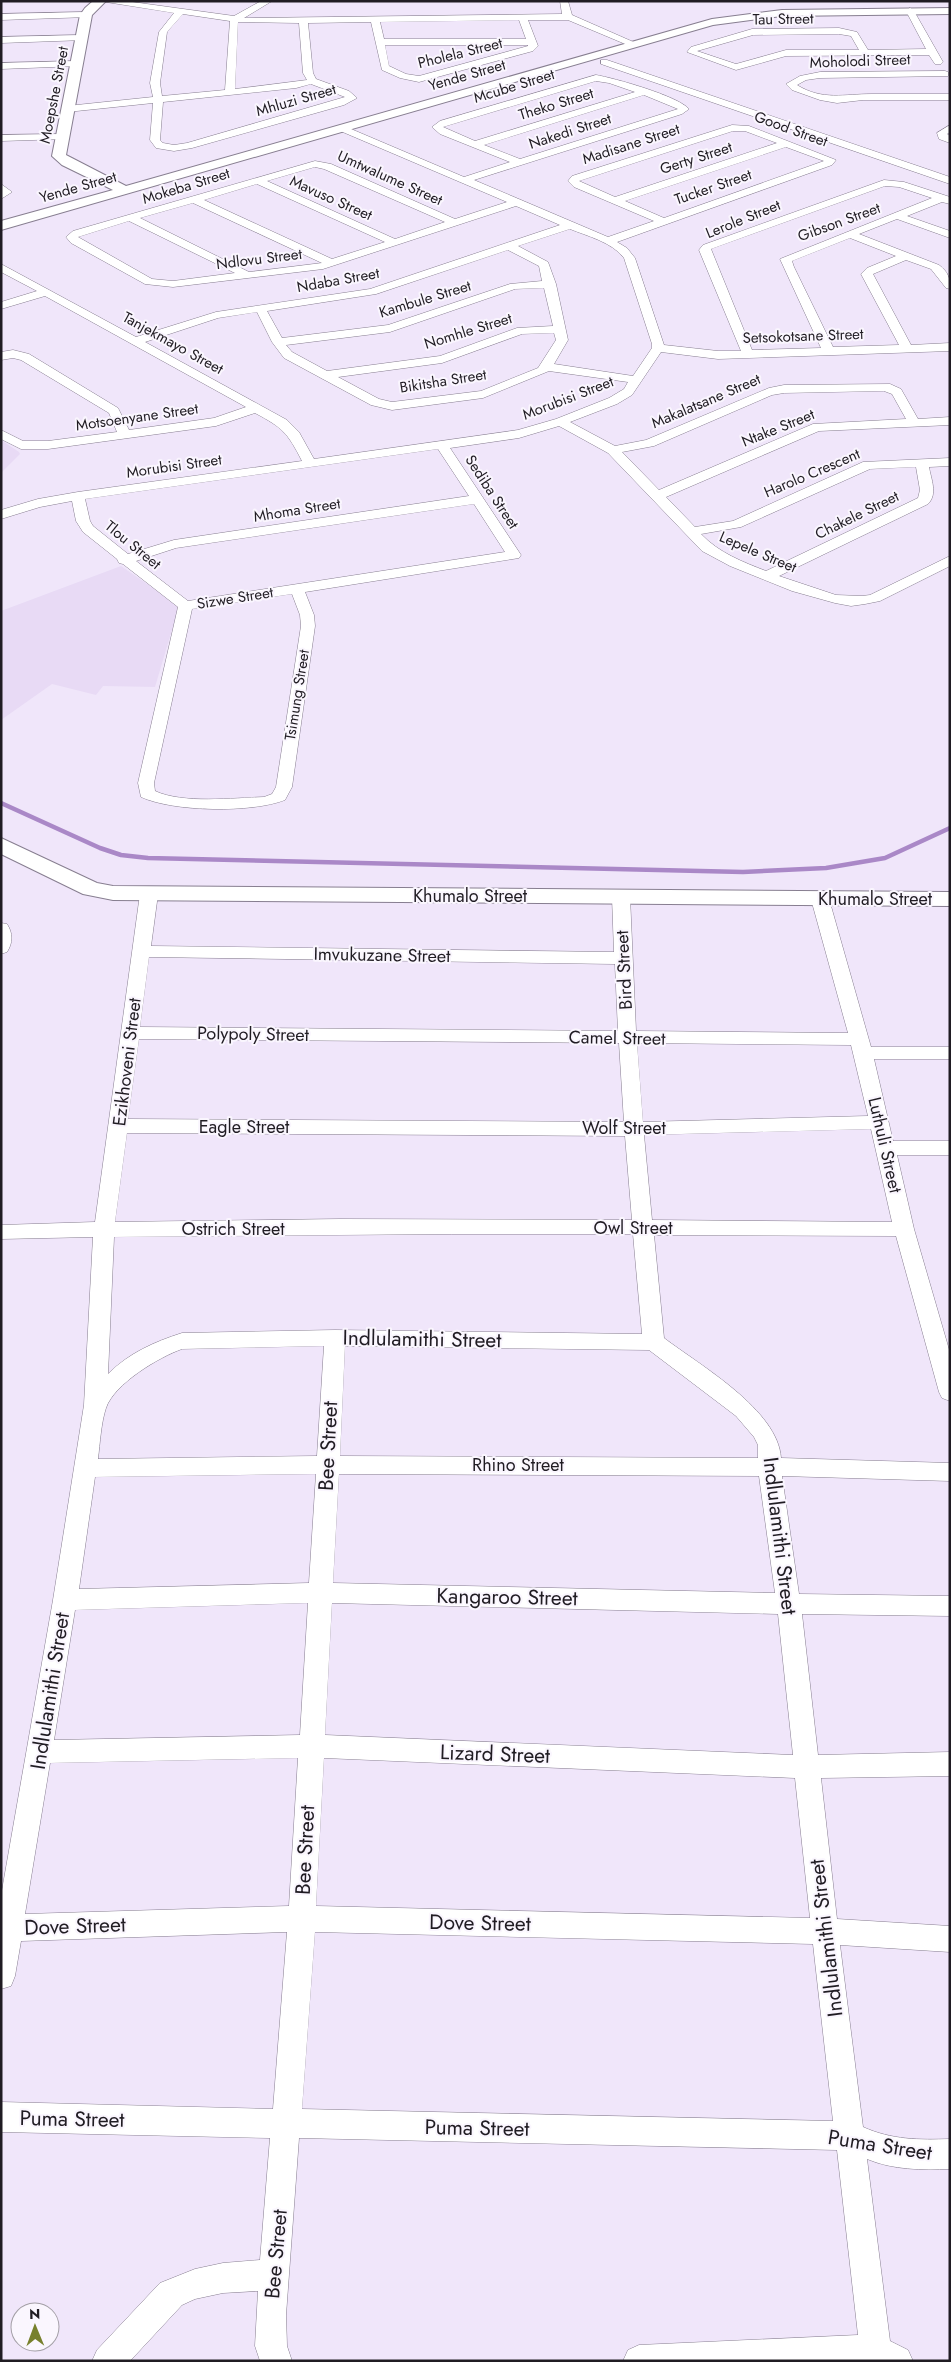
<svg xmlns="http://www.w3.org/2000/svg" width="951" height="2362" font-family="Jost,sans-serif">
<rect width="100%" height="100%" fill="#f0e6fa"/>
<!-- built -->
<path fill="#e8daf5" d="M1,440L19,452L20,454L1,473Z
M121,566L179,606L155,687L103,686L96,695L52,684L1,720V611Z"/>
<g fill="none" stroke-linecap="round" stroke-linejoin="round">
<!-- stream -->
<path stroke="#aa88c7" stroke-width="4.5" d="M1,803L100,848L121,855L148,858L743,872L826,868L885,858L950,828"/>
<!-- minor casing -->
<g stroke="#877e90" stroke-width="1">
<path id="minor" d="M100,1H125L234,16L261,1H272L244,18H249L562,14L560,1H568L572,15L638,44L630,46L568,20H528L538,46L533,51L419,82L400,78L382,70L371,22L308,23L313,73L316,79L349,91L357,98L344,105L192,148L174,151L156,148L150,140L153,103L67,112L62,109L67,106L153,97L150,83L159,32L174,13ZM183,14L230,21L225,90L162,96L160,83L167,32ZM519,20L526,39H384L380,22ZM238,22L299,23L303,73L307,80L235,89ZM385,45H528V46L419,76L406,74L389,66ZM311,84L345,97L187,143L174,145L163,143L160,140L163,102L296,88Z
M910,8L914,11L943,62L941,64H935L929,55L786,56L736,70L687,52L691,47L752,29L839,28L857,32L868,50L926,49L906,11ZM839,34L851,36L859,50H786L736,64L697,51L753,35Z
M86,12L90,15L89,17L1,20V14Z
M82,35L86,38L85,40L1,43V37Z
M601,60H607L950,177V184L601,64Z
M76,61L81,64L79,66L1,69V63Z
M945,71L948,72V76L820,78L806,80L797,85C823,101 844,94 872,94C898,94 924,94 950,94V100H863L837,103L820,100L792,90L786,84L800,76L820,72Z
M596,75C614,78 678,96 689,109L682,114L474,180L608,237L654,221L574,187L568,181L572,176L732,125L749,126L836,160L832,165L617,242L627,248L635,258L664,345L718,351H741L699,250L703,245L884,180L904,182L950,197V204L942,202L907,216L950,231V238L897,219L859,234L939,265C948,272 950,277 950,289L946,288L931,269L906,260L873,274L911,345L950,343V351L718,359L661,352L632,395L617,404L570,422L615,446L646,440L769,388L784,385L890,384L901,389L918,419L950,417V425L819,431L666,497L695,527L733,521L863,462L950,458V466L929,467C931,479 938,494 928,504L779,576L836,595L862,596L870,595L950,556V566L880,601L865,604L851,606L835,603L792,591L730,566L702,551L608,453L559,426L519,438L450,448L521,555L519,558L305,592L314,615L315,626L292,787L285,800C252,813 174,812 141,797L138,783L178,607L123,564L119,563L117,559L83,532L76,521L72,501L40,507L1,519V510L38,499L78,492L302,461C287,432 283,428 255,413L216,426L48,449H21L1,439V430L23,441H48L117,432L109,413L21,360L13,358L1,360V352L13,350L29,354L118,408L129,430L214,418L246,407L45,296L1,309V302L37,291L1,272V264L136,337L216,312L370,289L560,225L516,206L323,269L173,287L145,284L71,243L66,237L73,231L315,161L331,164L455,219L507,202L338,130V126H344L464,177L510,162L440,134L432,127L440,121ZM596,81L609,83L635,92L475,141L443,127ZM644,95L678,109L520,159L484,145ZM733,131H745L777,143L615,197L579,181ZM786,147L824,161L664,218L625,201ZM315,167L324,169L445,222L395,239L267,181ZM257,184L385,242L332,259L204,200ZM885,186L899,187L932,198L780,259L821,348L752,350L711,249ZM193,203L322,263L249,272L140,218ZM129,221L235,273L173,281L152,279L78,237ZM570,229C587,236 612,242 624,258L652,344V348L633,376L554,364L568,340L556,284L548,262L518,246ZM850,238L896,256L867,268L861,274L899,345L833,347L794,267L792,261ZM508,250L539,266L542,281L510,284L388,325L282,338L267,311L376,294ZM544,288L553,326L517,328L440,356L327,371L292,352L286,345L390,332L515,289ZM257,312L272,342L284,358L371,405L392,410L483,398L549,371L628,382L624,389L609,398L556,419L518,430L314,459L299,432L287,420L145,342L218,318ZM554,333L556,340L538,368L481,391L392,402L379,399L338,377L442,363L522,334ZM884,391L892,394L906,419L813,424L659,490L622,452L654,446L772,395L784,393ZM438,449L469,496L174,540L128,554L93,526L90,521L85,499ZM916,467L920,490L918,498L766,571C743,562 719,553 701,534L741,527L870,469ZM474,504L505,552L188,601L136,561L176,548ZM292,594L300,615L301,626L276,787L272,794L264,797C233,798 183,804 155,791L154,783L192,609Z
M950,125V132L947,134L950,136V143L939,139L937,133Z
M61,134L66,137L65,139L1,141V135Z
M1,184L12,192L1,199Z
M149,889L155,890L158,894L151,946L614,952L612,897L615,893H627L630,897L636,1031L848,1033L811,899L814,895H826L829,899L871,1047H950V1059H874L893,1141H950V1155H897L914,1229L950,1353V1401L942,1398L939,1392L896,1236L654,1235L664,1338C701,1366 778,1410 781,1458L950,1463V1481L782,1476L799,1594L950,1596V1616L802,1614L818,1755L950,1752V1776L821,1778L837,1919L950,1926V1952L840,1945L863,2127C892,2140 919,2140 950,2139V2169C922,2170 893,2170 867,2159L890,2341L908,2350L913,2361H623L628,2350L639,2345L858,2335L837,2150L299,2138L286,2315L287,2346L292,2361H260L255,2346L258,2291L223,2293L195,2299L182,2305L130,2361H92L97,2350L160,2283L195,2269L223,2263L260,2260L270,2138L1,2132V2102L273,2109L287,1932L21,1941L15,1976L11,1986L1,1989V1896L53,1600L84,1405L93,1237L1,1239V1225L95,1222L140,894L143,890ZM149,957L615,964L618,1031L140,1027ZM139,1039L619,1043L624,1122L128,1119ZM637,1043L851,1045L868,1116L643,1122ZM871,1129L892,1222L652,1220L644,1135ZM127,1133L625,1136L632,1220L340,1219L115,1222ZM452,1234H633L642,1334L335,1330L182,1333C154,1342 129,1353 108,1374L114,1237ZM324,1346L317,1456L98,1459C100,1443 101,1423 106,1408C114,1384 159,1357 182,1349ZM345,1346L649,1350L736,1416L754,1437L758,1445V1458L340,1456ZM316,1474L309,1583L79,1589L95,1477ZM339,1474L759,1476L775,1593L333,1583ZM308,1603L300,1735L54,1740L75,1610ZM332,1603L778,1614L793,1755L325,1735ZM298,1758L289,1906L25,1914L50,1763ZM324,1758L795,1778L810,1918L316,1906ZM315,1932L813,1944L833,2121L302,2109Z
M1,923L7,924C13,933 13,943 7,952L1,954Z"/>
</g>
<!-- tertiary casing -->
<g stroke="#877e90" stroke-width="2">
<path id="tertiary" d="M93,1H106L92,15L66,155L126,186L712,19L782,10L950,8V14L782,16L713,25L1,230V221L113,190L62,165L52,156L80,15L85,8Z
M1,838L97,883L113,886L950,892V906L113,900L83,894L1,854Z"/>
</g>
<!-- minor -->
<use href="#minor" fill="#fff" fill-rule="evenodd"/>
<!-- tertiary -->
<use href="#tertiary" fill="#fff" fill-rule="evenodd"/>
</g>
<g text-anchor="middle" stroke-width="4" stroke-linejoin="round" paint-order="stroke">
<!-- far-street labels -->
<g font-size="15" fill="#201c23" stroke="#faf6fe">
<text transform="translate(783 19) rotate(-1)" y="5">Tau Street</text>
<text transform="translate(460 53) rotate(-14)" y="5">Pholela Street</text>
<text transform="translate(860 61) rotate(-2)" y="5">Moholodi Street</text>
<text transform="translate(467 75) rotate(-16)" y="5">Yende Street</text>
<text transform="translate(514 86) rotate(-17)" y="5">Mcube Street</text>
<text transform="translate(54 95) rotate(-79)" y="5">Moepshe Street</text>
<text transform="translate(296 100) rotate(-16)" y="5">Mhluzi Street</text>
<text transform="translate(556 104) rotate(-17)" y="5">Theko Street</text>
<text transform="translate(791 129) rotate(20)" y="5">Good Street</text>
<text transform="translate(570 131) rotate(-18)" y="5">Nakedi Street</text>
<text transform="translate(631 144) rotate(-18)" y="5">Madisane Street</text>
<text transform="translate(696 158) rotate(-18)" y="5">Gerty Street</text>
<text transform="translate(390 178) rotate(24)" y="5">Umtwalume Street</text>
<text transform="translate(186 186) rotate(-17)" y="5">Mokeba Street</text>
<text transform="translate(78 187) rotate(-16)" y="5">Yende Street</text>
<text transform="translate(713 187) rotate(-19)" y="5">Tucker Street</text>
<text transform="translate(331 198) rotate(24)" y="5">Mavuso Street</text>
<text transform="translate(743 219) rotate(-22)" y="5">Lerole Street</text>
<text transform="translate(839 222) rotate(-20)" y="5">Gibson Street</text>
<text transform="translate(259 259) rotate(-7)" y="5">Ndlovu Street</text>
<text transform="translate(338 280) rotate(-10)" y="5">Ndaba Street</text>
<text transform="translate(425 299) rotate(-17)" y="5">Kambule Street</text>
<text transform="translate(468 331) rotate(-17)" y="5">Nomhle Street</text>
<text transform="translate(803 336) rotate(-2)" y="5">Setsokotsane Street</text>
<text transform="translate(173 343) rotate(29)" y="5">Tanjekmayo Street</text>
<text transform="translate(443 381) rotate(-9)" y="5">Bikitsha Street</text>
<text transform="translate(568 398) rotate(-21)" y="5">Morubisi Street</text>
<text transform="translate(706 401) rotate(-23)" y="5">Makalatsane Street</text>
<text transform="translate(137 417) rotate(-8)" y="5">Motsoenyane Street</text>
<text transform="translate(778 428) rotate(-22)" y="5">Ntake Street</text>
<text transform="translate(174 466) rotate(-8)" y="5">Morubisi Street</text>
<text transform="translate(812 473) rotate(-23)" y="5">Harolo Crescent</text>
<text transform="translate(492 492) rotate(57)" y="5">Sediba Street</text>
<text transform="translate(297 510) rotate(-9)" y="5">Mhoma Street</text>
<text transform="translate(857 515) rotate(-26)" y="5">Chakele Street</text>
<text transform="translate(133 545) rotate(39)" y="5">Tlou Street</text>
<text transform="translate(758 552) rotate(23)" y="5">Lepele Street</text>
<text transform="translate(235 598) rotate(-9)" y="5">Sizwe Street</text>
<text transform="translate(297 695) rotate(-81)" y="5">Tsimung Street</text>
</g>
<!-- street labels -->
<g font-size="18" fill="#201c23" stroke="#faf6fe">
<text x="470" y="902">Khumalo Street</text>
<text x="875" y="905">Khumalo Street</text>
<text transform="translate(382 955) rotate(1)" y="6">Imvukuzane Street</text>
<text transform="translate(624 970) rotate(-93)" y="6">Bird Street</text>
<text transform="translate(253 1034) rotate(1)" y="6">Polypoly Street</text>
<text transform="translate(617 1038) rotate(1)" y="6">Camel Street</text>
<text transform="translate(127 1062) rotate(-83)" y="6">Ezikhoveni Street</text>
<text x="244" y="1133">Eagle Street</text>
<text x="624" y="1134">Wolf Street</text>
<text transform="translate(885 1145) rotate(77)" y="6">Luthuli Street</text>
<text x="633" y="1234">Owl Street</text>
<text x="233" y="1235">Ostrich Street</text>
<text x="518" y="1471">Rhino Street</text>
</g>
<!-- near-street labels -->
<g font-size="21" fill="#201c23" stroke="#faf6fe">
<text transform="translate(422 1339) rotate(1)" y="7">Indlulamithi Street</text>
<text transform="translate(328 1446) rotate(-87)" y="7">Bee Street</text>
<text transform="translate(780 1536) rotate(83)" y="7">Indlulamithi Street</text>
<text transform="translate(507 1597) rotate(1)" y="7">Kangaroo Street</text>
<text transform="translate(50 1691) rotate(-81)" y="7">Indlulamithi Street</text>
<text transform="translate(495 1754) rotate(2)" y="7">Lizard Street</text>
<text transform="translate(305 1850) rotate(-87)" y="7">Bee Street</text>
<text transform="translate(480 1923) rotate(1)" y="7">Dove Street</text>
<text transform="translate(75 1926) rotate(-2)" y="7">Dove Street</text>
<text transform="translate(826 1938) rotate(-97)" y="7">Indlulamithi Street</text>
<text transform="translate(72 2119) rotate(1)" y="7">Puma Street</text>
<text transform="translate(477 2128) rotate(1)" y="7">Puma Street</text>
<text transform="translate(880 2145) rotate(9)" y="7">Puma Street</text>
<text transform="translate(276 2254) rotate(-85)" y="7">Bee Street</text>
</g>
</g>
<!-- border -->
<rect width="951" height="2362" fill="none" stroke="#201c23" stroke-width="5"/>
<!-- north arrow -->
<g transform="translate(35 2327) rotate(359)"><circle r="24" fill="#faf6fe" stroke="#a39fa6"/>
<path d="M0-4L9 19L0 12L-9 19Z" fill="#77802c"/>
<text y="-8" font-size="14" font-weight="bold" text-anchor="middle" fill="#201c23">N</text>
</g>
</svg>
